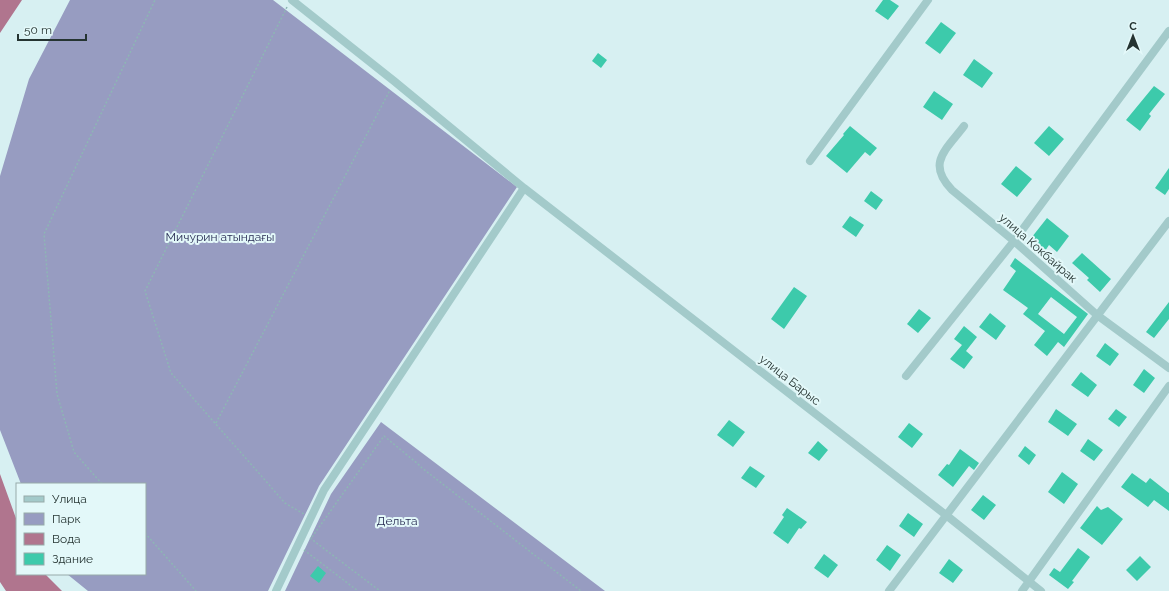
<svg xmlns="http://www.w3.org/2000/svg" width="1169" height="591" font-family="Raleway,sans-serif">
<rect width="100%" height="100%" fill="#d7f0f2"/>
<!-- green -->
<path fill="#979cc1" d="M70,0H273L517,187L319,486L268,591H88L67,574H145V484H21L0,430V176L29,79Z
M381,422L605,591H285L331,494Z"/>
<!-- water -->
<path fill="#b0758e" d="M0,0H22L0,33Z
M0,474L17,521V574H45L62,591H6L0,582Z"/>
<!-- building -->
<path fill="#3dcaab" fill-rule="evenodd" d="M883,0H890L899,6L888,20L875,11Z
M941,22L956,33L940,54L925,43Z
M598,53L607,60L601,68L592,61Z
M974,59L993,73L982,88L963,75Z
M1154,86L1165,94L1149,114L1151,116L1140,131L1126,120Z
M934,91L953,104L942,120L923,107Z
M850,126L877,148L870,156L865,152L847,173L826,156L844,135L843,134Z
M1049,126L1064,139L1049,156L1034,143Z
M1016,166L1032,179L1017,197L1001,184Z
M1169,168V189L1165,195L1155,188Z
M871,191L883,200L876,210L864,201Z
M850,216L864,225L856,237L842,227Z
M1047,218L1069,236L1057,252L1049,245L1043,254L1028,242Z
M1082,253L1111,279L1100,292L1087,280L1089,278L1072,263Z
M1015,258L1088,314L1064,347L1058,342L1047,356L1034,345L1045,331L1023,314L1028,308L1003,290L1016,271L1010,266ZM1051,297L1077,317L1064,334L1038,314Z
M794,287L807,296L784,329L771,319Z
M1169,302V319L1154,338L1146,332Z
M919,309L931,318L918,333L907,324Z
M990,313L1006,326L996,340L979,327Z
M964,326L977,337L966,351L973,357L964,369L950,359L962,345L954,339Z
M1105,343L1119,354L1110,366L1096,356Z
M1144,369L1155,378L1144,393L1133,385Z
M1081,372L1097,385L1088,397L1071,385Z
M1056,409L1077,424L1068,436L1048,422Z
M1116,409L1127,417L1119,427L1108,419Z
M729,420L745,432L733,447L717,435Z
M909,423L923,434L912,448L898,437Z
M1088,439L1103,450L1094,461L1080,451Z
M818,441L828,450L819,461L808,453Z
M1025,446L1036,455L1029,465L1018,456Z
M960,449L979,463L974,470L969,466L953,487L938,475L947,464L949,465Z
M750,466L765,476L756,488L741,478Z
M1062,472L1078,484L1064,504L1048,492Z
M1132,473L1146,483L1150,478L1169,493V511L1154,500L1148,507L1121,487Z
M983,495L996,505L984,520L971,510Z
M1097,506L1101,510L1108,507L1123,519L1102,545L1080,528Z
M787,508L807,522L801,529L799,528L788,544L773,533L784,517L782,515Z
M908,513L923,524L914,537L899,526Z
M887,545L901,555L890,571L876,560Z
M1078,548L1090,557L1072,581L1074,582L1068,589L1049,575L1054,568L1060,572Z
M824,554L838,565L828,578L814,568Z
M1140,556L1151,567L1137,581L1126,570Z
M949,559L963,570L953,583L939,573Z
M318,566L326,573L319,583L310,576Z"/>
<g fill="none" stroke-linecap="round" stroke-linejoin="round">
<!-- path -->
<path stroke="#8db6b4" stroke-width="1.5" stroke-dasharray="2 2" stroke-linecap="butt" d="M287,7L145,291L171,373L285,503L304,514
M216,423L390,90
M102,484L74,452L57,394L44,234L155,0
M145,533L196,591
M312,537L384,436L418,464L422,468L581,591
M310,538L380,591
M304,550L358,591"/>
<!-- minor -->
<path stroke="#a3caca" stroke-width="8" d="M292,0L394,81L524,188L946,515L1041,591
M964,126C946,150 926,163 952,190L1014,241L1097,315L1169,368
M810,161L928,0
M906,376L1014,241L1169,31
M276,591L324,490L524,188
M889,591L1169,221
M1022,591L1169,386"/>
</g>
<g text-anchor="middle" stroke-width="4" stroke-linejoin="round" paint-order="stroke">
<!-- park labels -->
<g font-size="12" fill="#282c53" stroke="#e3f8f9">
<text x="220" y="241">Мичурин атындағы</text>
<text x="397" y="525">Дельта</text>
</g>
<!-- street labels -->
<g font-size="12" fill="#253432" stroke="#e3f8f9">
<text transform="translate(1038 248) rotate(41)" y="4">улица Кокбайрак</text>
<text transform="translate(790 380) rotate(38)" y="4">улица Барыс</text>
</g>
</g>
<!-- legend -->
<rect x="16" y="483" width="130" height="92" fill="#e3f8f9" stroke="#97aaa9"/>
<rect x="24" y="496" width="20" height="6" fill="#a3caca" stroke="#97aaa9"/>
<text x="52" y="503" font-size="12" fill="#253432">Улица</text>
<rect x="24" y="513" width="20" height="12" fill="#979cc1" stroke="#97aaa9"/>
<text x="52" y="523" font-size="12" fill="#253432">Парк</text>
<rect x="24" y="533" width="20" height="12" fill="#b0758e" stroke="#97aaa9"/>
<text x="52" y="543" font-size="12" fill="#253432">Вода</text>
<rect x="24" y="553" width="20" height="12" fill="#3dcaab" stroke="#97aaa9"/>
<text x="52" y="563" font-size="12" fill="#253432">Здание</text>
<!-- north arrow -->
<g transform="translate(1133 36)" stroke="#e3f8f9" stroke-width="3" paint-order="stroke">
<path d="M0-3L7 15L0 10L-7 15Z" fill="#253432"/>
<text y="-6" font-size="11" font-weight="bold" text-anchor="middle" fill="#253432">С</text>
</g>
<!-- scale -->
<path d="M18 34v6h68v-6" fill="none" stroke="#253432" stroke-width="2"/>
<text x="24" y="34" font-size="12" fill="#253432" stroke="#e3f8f9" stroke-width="3" paint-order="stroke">50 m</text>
</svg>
